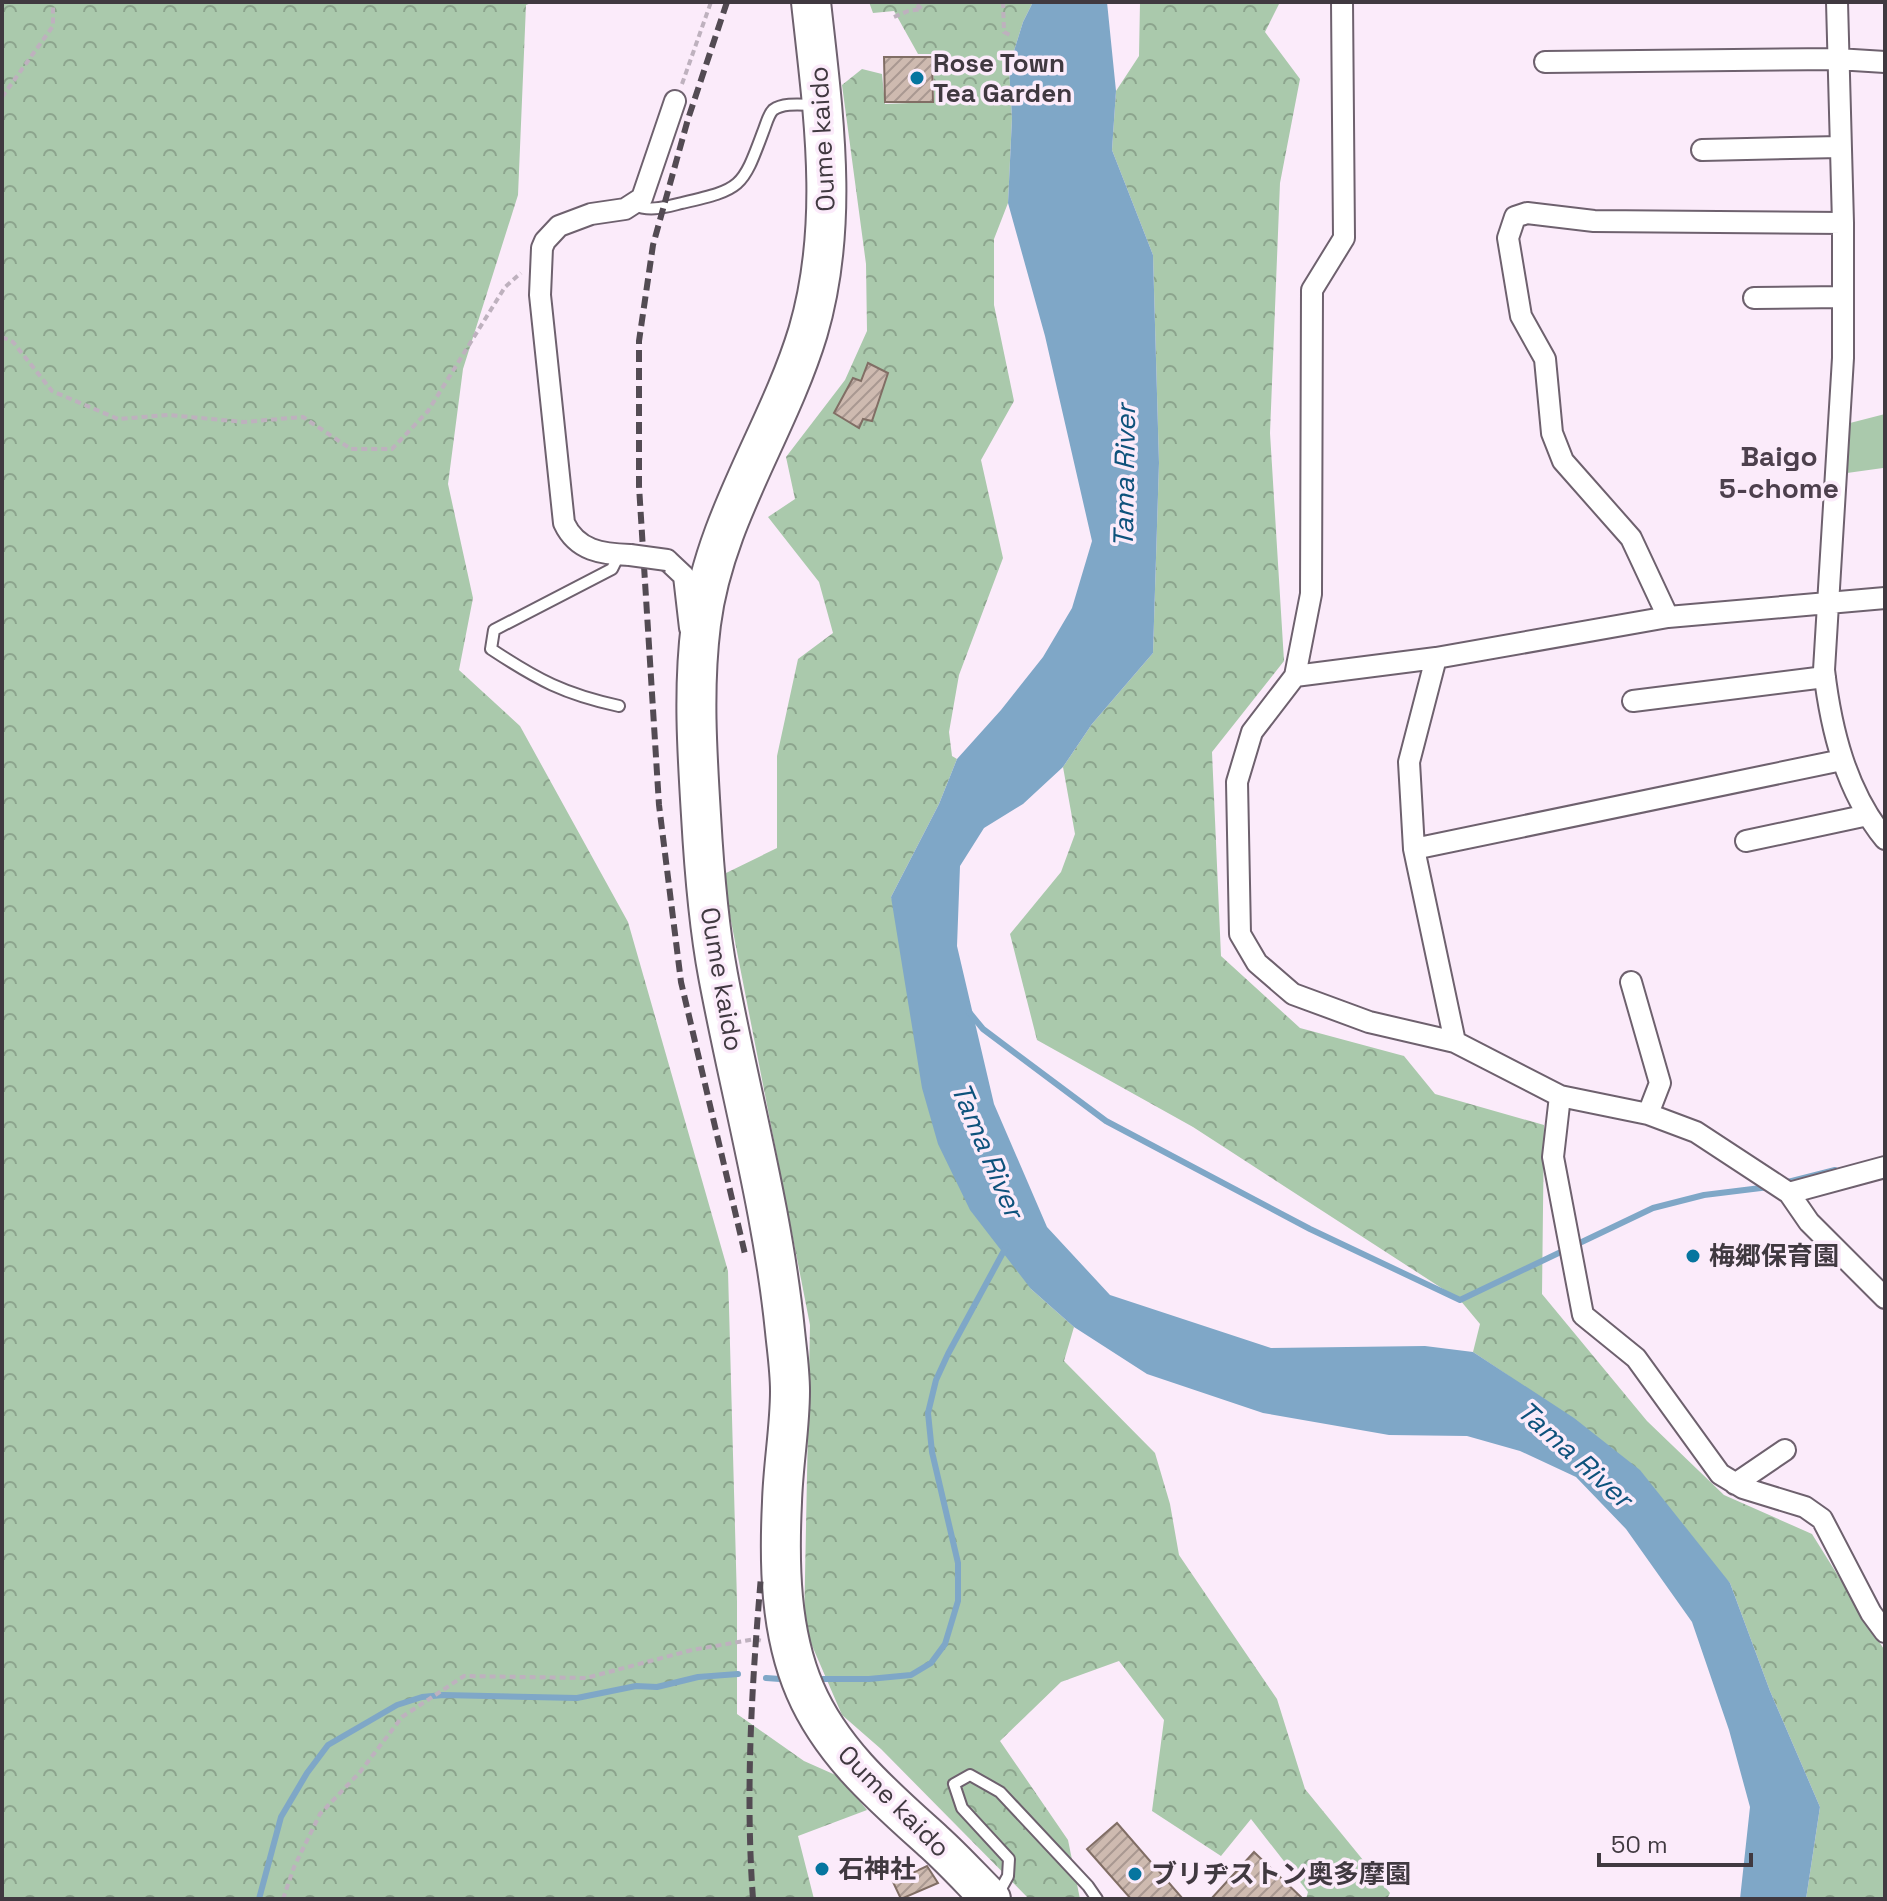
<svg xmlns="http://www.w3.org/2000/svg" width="1887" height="1901" font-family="'Space Grotesk','Noto Sans JP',sans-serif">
<defs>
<pattern id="forest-crowns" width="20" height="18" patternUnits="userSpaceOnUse" patternTransform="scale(2)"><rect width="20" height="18" fill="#aac9ac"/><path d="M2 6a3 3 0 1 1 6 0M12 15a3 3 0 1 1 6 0" fill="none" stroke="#8ca48d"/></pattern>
<pattern id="building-hatch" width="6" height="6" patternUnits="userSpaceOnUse" patternTransform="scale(2)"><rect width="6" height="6" fill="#cebab0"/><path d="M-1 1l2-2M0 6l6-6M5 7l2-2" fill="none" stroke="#a99891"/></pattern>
</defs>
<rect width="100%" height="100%" fill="#fbebfa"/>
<!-- forest -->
<path fill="url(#forest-crowns)" d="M2,2H534L526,5L518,195L463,369L448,484L473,598L459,670L520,726L628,922L728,1271L737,1601V1714L804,1761L840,1777L867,1810L798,1836L814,1899H2Z
M869,2H1033L1023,22L1009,67L1012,118L1008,203L994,239V305L1014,401L981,460L1003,558L959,675L949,732L952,756L957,759L939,804L891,897L1031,1289L1074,1327L1064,1361L1155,1453L1170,1504L1179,1555L1277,1699L1305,1789L1390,1893L1387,1899H1306L1308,1892L1251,1819L1221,1856L1152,1811L1164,1720L1119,1661L1061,1682L1000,1741L1068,1840L1080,1899H1029L881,1749L842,1715L804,1627L810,1325L722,875L777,848V756L798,659L833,633L819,582L768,517L795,499L786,457L845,380L867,331L866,264L842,85L862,69L882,74L885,104L934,102L933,54H918L894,11L873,13Z
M1140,2H1280L1265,32L1300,79L1280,183L1270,433L1284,661L1212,752L1221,956L1300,1028L1404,1056L1435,1094L1544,1125L1542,1294L1647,1421L1724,1495L1812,1534L1885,1651V1899H1806L1820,1807L1770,1691L1730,1583L1509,1376L1473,1352L1480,1324L1460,1300L1193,1127L1037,1040L1010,934L1061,872L1075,834L1063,767L1092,724L1153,653L1159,463L1153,255L1112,150L1116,91L1139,56Z"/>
<!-- pitch -->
<path fill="#aac9ac" d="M1885,414V481L1883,468L1847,473L1850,423Z"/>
<!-- water -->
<path fill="#7fa7c7" d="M1033,2H1107L1116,91L1112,150L1153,255L1159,463L1153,653L1092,724L1063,767L1023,804L984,828L960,866L957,946L994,1104L1047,1227L1110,1295L1271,1348L1425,1346L1473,1352L1574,1418L1640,1470L1730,1583L1770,1691L1820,1807L1806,1899H1740L1750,1807L1729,1730L1692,1622L1626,1529L1576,1477L1520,1451L1467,1436L1389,1435L1263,1413L1147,1374L1074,1327L1031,1289L970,1210L938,1144L922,1088L891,897L939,804L957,759L1001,710L1043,657L1072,608L1092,541L1045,336L1008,203L1012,118L1009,67L1023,22Z"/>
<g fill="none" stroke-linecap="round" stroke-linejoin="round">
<!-- stream -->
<path stroke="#7fa7c7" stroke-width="6" d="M969,1012L983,1029L1106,1121L1310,1229L1460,1300L1653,1208L1704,1195L1769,1187
M1784,1183L1835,1170
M766,1678L780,1679
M815,1679H869L911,1675L931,1663L945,1644L958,1601V1563L932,1452L928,1413L936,1380L948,1354L1006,1247
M259,1899L281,1817L307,1773L328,1745L397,1705L422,1697L443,1695L577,1698L636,1686L657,1687L698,1677L738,1674"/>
</g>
<!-- building -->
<path fill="url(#building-hatch)" stroke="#816e65" stroke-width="2" d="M884,57H932L933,102H885Z
M868,363L888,373L872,421L863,419L859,428L834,413L853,378L861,381Z
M1117,1823L1183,1899H1131L1087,1849Z
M1254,1852L1303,1899H1211Z
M927,1866L938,1883L901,1899L893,1882Z"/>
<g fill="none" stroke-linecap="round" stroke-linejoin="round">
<!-- lane casing -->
<g stroke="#6e616e" stroke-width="14">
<path id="lane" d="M634,205C650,212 665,207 682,203C741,189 742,189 763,132C766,125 768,115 773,110C784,102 803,105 816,105
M619,706C564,694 538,680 491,649L494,630L612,569L619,555
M998,1894L1008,1876L1009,1859L962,1808L954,1784L970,1775L1000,1792L1088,1886L1097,1899"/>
</g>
<!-- street casing -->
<g stroke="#6e616e" stroke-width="24">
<path id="street" d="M1342,2L1344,238L1312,290L1311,594L1295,676L1252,732L1237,782L1240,934L1257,963L1293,994L1369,1022L1455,1042L1560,1096L1648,1114L1696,1132L1789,1193L1809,1222L1885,1298
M1837,2L1843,223V358L1824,670C1831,730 1846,791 1885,839
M1545,62L1837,59L1885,62
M1702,150L1840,147
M1754,298L1843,297
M630,555C602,554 577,551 564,523L540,295L542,248L545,241L559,226L591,214L625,209L642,198L675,101
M667,560L684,576L690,628
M1668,617L1631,538L1563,461L1552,433L1545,359L1521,316L1508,238L1515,217L1527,213L1594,221L1843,223
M1436,658L1409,762L1414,849L1455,1042
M1295,676L1436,658L1668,617L1885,598
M1633,701L1825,677
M1746,841L1868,815
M1414,849L1842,760
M1631,982L1660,1083L1648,1114
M1560,1096L1553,1157L1583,1315L1636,1358L1720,1474L1743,1488L1805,1507L1822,1519L1871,1613L1885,1632
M1789,1193L1885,1167
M1735,1484L1785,1450"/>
</g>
<!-- highway casing -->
<g stroke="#6e616e" stroke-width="42">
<path id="highway" d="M811,2C823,112 840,223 808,332C778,431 714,519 701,624C693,687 697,751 701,815C704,868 708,922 718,975C740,1093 773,1211 785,1331C787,1351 790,1371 790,1391C790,1428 783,1465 782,1502C779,1564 780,1632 805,1690C832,1753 884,1797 934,1842C954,1860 972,1880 991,1899"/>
</g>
<!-- path -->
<path stroke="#beb1be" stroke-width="4" stroke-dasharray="6 4" stroke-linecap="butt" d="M1003,2L1004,32L1012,36
M894,17L908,11L922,9L913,2
M682,84L711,2
M2,97L53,26V2
M2,337L13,342L52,391L118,419L168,415L244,422L303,417L351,449H392L428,411L505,287L521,273
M283,1899L294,1867L320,1814L360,1772L402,1717L464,1676L586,1678L692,1650L755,1639L762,1641"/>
<!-- lane -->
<use href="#lane" stroke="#fff" stroke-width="10"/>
<!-- street -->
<use href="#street" stroke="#fff" stroke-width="20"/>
<!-- highway -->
<use href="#highway" stroke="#fff" stroke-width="38"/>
<!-- rail -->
<path stroke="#534b53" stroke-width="6" stroke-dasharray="12 6" stroke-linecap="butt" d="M727,2L688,119L653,245L639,341V486L659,805L681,982L745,1254
M753,1899C745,1791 752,1683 761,1576"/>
<!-- street-bridge casing -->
<g stroke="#6e616e" stroke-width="24" stroke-linecap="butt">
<path id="street-bridge" d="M630,555L667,560"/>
</g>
<!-- street-bridge -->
<use href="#street-bridge" stroke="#fff" stroke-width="20"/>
</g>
<!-- markers -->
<g fill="#06759f" stroke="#fbebfa" stroke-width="3">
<circle cx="917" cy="78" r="8"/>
<circle cx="1693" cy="1256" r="8"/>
<circle cx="822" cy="1869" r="8"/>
<circle cx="1135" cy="1874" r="8"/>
</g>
<g text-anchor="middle" stroke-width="7" stroke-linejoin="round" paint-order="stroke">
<!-- poi labels -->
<g font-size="26" font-weight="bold" fill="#403940" stroke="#fbebfa" text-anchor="start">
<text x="933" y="72">Rose Town<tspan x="933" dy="30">Tea Garden</tspan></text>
<text x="1709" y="1265">梅郷保育園</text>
<text x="838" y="1878">石神社</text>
<text x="1151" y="1883">ブリヂストン奥多摩園</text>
</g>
<!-- street labels -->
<g font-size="26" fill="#403940" stroke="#fbebfa">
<text transform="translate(822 139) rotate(-93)" y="9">Oume kaido</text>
<text transform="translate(722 979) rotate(80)" y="9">Oume kaido</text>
<text transform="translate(894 1801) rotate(45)" y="9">Oume kaido</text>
</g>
<!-- neighbourhood labels -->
<g font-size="28" font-weight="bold" fill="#4d404d" stroke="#fbebfa">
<text x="1779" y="466">Baigo<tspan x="1779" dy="32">5-chome</tspan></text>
</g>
<!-- water labels -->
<g font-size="28" font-style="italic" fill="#0e527c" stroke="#fbebfa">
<text transform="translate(1124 476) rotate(-89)" y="10">Tama River</text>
<text transform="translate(988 1150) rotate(67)" y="10">Tama River</text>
<text transform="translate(1575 1454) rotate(42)" y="10">Tama River</text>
</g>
</g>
<!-- border -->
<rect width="1887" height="1901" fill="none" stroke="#403940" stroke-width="8"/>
<!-- scale -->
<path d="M1599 1853v12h152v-12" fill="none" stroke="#403940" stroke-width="4"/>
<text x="1611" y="1853" font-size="24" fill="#403940" stroke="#fbebfa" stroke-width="6" paint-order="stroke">50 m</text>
</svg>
